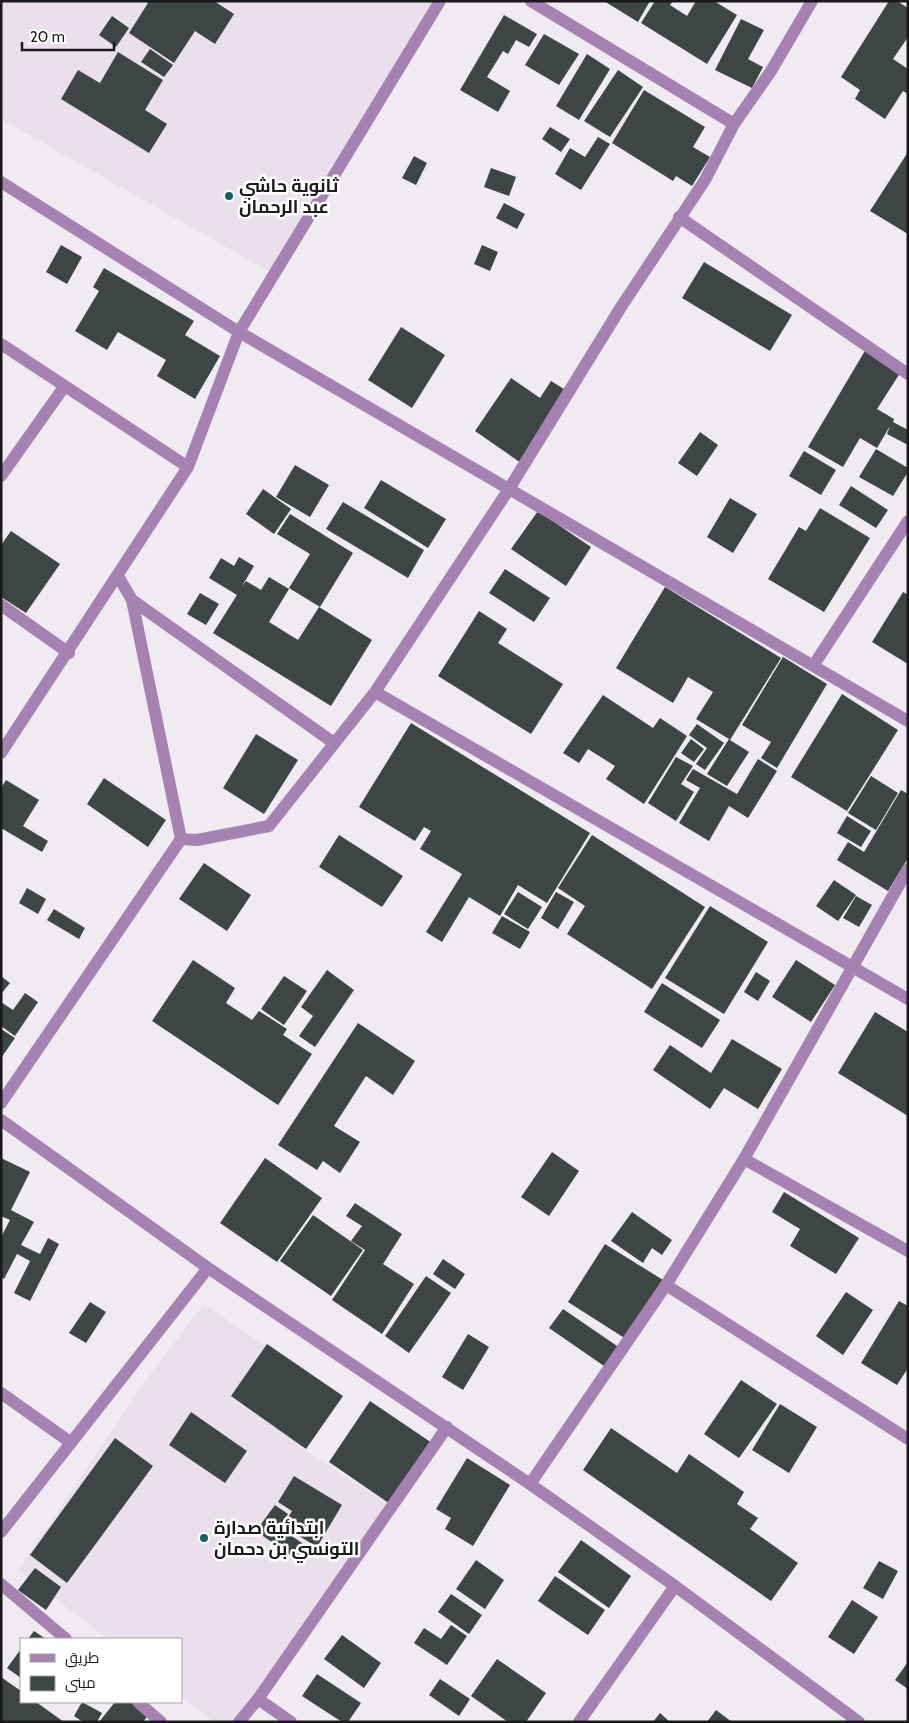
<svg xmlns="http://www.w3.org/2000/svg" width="909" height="1723" font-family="Cabin,Cairo,sans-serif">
<rect width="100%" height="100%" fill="#efebf0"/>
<!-- built -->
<path fill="#e9e0ec" d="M1,1H442L272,273L1,119Z
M204,1304L338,1394L302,1448L390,1506L244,1722H214L181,1696V1639H108L18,1570L156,1366Z"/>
<!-- building -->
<path fill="#3e4545" d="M145,1H214L234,14L215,44L195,31L174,63L129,33L148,3Z
M604,1H650L638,22Z
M655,1H673L670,5L687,16L696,1H714L737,15L707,64L641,23Z
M889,1H897L908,8V37L893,59L908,69V94L903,91L885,119L855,99L860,90L841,77Z
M504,15L537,34L529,47L516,40L508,54L503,51L487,77L510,91L498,112L460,90Z
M112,16L129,28L116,47L99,35Z
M741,19L764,30L748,59L763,67L752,88L715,70Z
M544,34L579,54L559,85L525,65Z
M150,49L173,65L164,77L141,62Z
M118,52L163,80L145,110L167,124L149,153L61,99L78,70L100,83Z
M587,54L610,69L579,120L556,106Z
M618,70L643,87L610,137L584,121Z
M644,90L705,127L693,147L710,157L692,186L676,176L673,181L612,143Z
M550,127L570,139L561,152L542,139Z
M598,137L610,144L581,190L555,174L570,148L585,157Z
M908,152V234L870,211Z
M414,156L427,163L416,185L402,178Z
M491,168L516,177L509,196L484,187Z
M504,203L525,214L517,229L496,218Z
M61,245L82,257L67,284L46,272Z
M482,245L498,252L490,271L474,264Z
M704,262L792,315L770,351L682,298Z
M104,268L194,321L185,335L220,356L195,399L157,376L166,360L118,332L107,350L75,331L99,291L93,287Z
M401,327L445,355L412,408L368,380Z
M866,349L902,370L877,409L894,419L893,422L908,430V445L887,434L890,426L877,448L860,438L843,467L808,447Z
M511,378L540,398L551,381L572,394L524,465L475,431Z
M700,432L718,445L697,476L678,463Z
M876,449L908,468V472L893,496L859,477Z
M804,451L836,470L821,495L789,476Z
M295,465L329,485L310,517L276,497Z
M381,480L446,519L428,548L364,508Z
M851,486L888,510L876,528L839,505Z
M263,489L291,509L274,534L246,514Z
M730,498L757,514L733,553L707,537Z
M343,502L424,550L408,578L326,529Z
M820,508L870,538L824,612L768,579L799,527L806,531Z
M538,511L591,547L566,586L511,549Z
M290,514L353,553L320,607L289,588L310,554L277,534Z
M11,531L60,564L26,613L1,597V545Z
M239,557L254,566L242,586L246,581L261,590L269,577L289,589L269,622L298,640L319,607L372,640L331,706L213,633L237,595L209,578L221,558L234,566Z
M505,569L550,598L534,622L489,593Z
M665,587L781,658L730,740L749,752L727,786L707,774L729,739L696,719L713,692L688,677L673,703L616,668Z
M903,592L908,595V664L872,642Z
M200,593L219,604L206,625L187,614Z
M479,611L507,629L498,643L563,684L531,734L438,676Z
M783,657L827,684L777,768L761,758L771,742L742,725Z
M842,694L898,730L847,811L791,777Z
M603,695L653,728L660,718L687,736L644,804L606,779L615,766L588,749L579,763L563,753Z
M411,723L590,833L547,903L518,885L500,916L469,897L442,942L426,932L462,874L420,849L431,831L424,827L415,841L359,807Z
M697,724L724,743L705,770L696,764L707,748L689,735Z
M256,734L298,760L264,814L223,788Z
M691,739L704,749L694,762L681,753Z
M676,757L693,766L681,784L694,792L676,821L648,803Z
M758,759L777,771L748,818L729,806L709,841L679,823L700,788L686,780L693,769L737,794Z
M871,776L898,793L876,830L848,813Z
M104,778L166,820L148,847L87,804Z
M6,780L39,800L23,826L48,841L42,852L1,828V788Z
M901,790L908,794V858L888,891L837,860L848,842L864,852Z
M847,816L871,831L861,847L837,833Z
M339,835L403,876L382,907L319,867Z
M592,835L705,907L652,989L567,934L585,906L558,888Z
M204,863L251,895L227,931L179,899Z
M834,880L856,895L838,921L816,906Z
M27,888L46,899L38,914L19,903Z
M518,892L542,907L528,929L504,914Z
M556,892L574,902L558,929L541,918Z
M856,896L872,905L859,927L843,918Z
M710,906L768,942L724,1014L665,978Z
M54,909L85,928L79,939L47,920Z
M502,916L530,932L520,949L492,933Z
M193,960L235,988L226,1003L252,1020L259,1011L287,1029L283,1035L312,1054L278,1105L152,1021Z
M796,960L835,985L811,1022L772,997Z
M327,970L354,990L315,1047L299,1036L313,1016L301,1007Z
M756,972L770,981L758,1001L744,992Z
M1,976L10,983L1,994Z
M284,976L307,991L284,1025L261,1009Z
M662,983L720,1020L702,1048L644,1012Z
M25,993L38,1002L15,1036L1,1026V1002L13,1010Z
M875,1012L908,1032V1116L838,1073Z
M358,1023L415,1061L393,1095L366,1076L334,1126L360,1142L340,1173L323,1161L317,1170L278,1145Z
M1,1029L15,1038L1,1058Z
M732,1039L782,1069L758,1109L724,1088L710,1109L653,1070L670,1045L711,1073Z
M552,1152L579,1171L549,1216L521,1197Z
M1,1158L30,1172L11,1210L34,1222L21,1245L40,1254L48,1238L59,1244L30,1301L14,1293L30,1261L17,1254L4,1279L1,1277V1237L10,1220L1,1216Z
M265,1158L322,1198L277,1262L220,1223Z
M784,1192L859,1238L836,1274L790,1246L800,1229L772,1212Z
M355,1203L402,1234L383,1264L414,1284L382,1334L332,1300L365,1250L351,1241L362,1226L346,1216Z
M632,1212L672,1240L662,1255L652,1248L643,1263L611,1241Z
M313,1215L363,1250L331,1296L280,1261Z
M605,1244L663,1280L626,1339L568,1302Z
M443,1259L465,1274L455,1289L433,1274Z
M426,1276L451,1293L409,1353L385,1336Z
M846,1292L873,1310L843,1355L816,1336Z
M899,1301L908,1306V1368L897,1385L861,1363Z
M90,1302L106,1312L86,1343L69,1333Z
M563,1309L620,1348L607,1368L549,1328Z
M468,1334L489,1347L463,1390L442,1377Z
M267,1344L343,1396L306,1449L231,1396Z
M741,1380L777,1404L739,1458L704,1434Z
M370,1401L432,1443L390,1504L329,1462Z
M780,1404L817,1427L789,1473L752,1450Z
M191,1412L247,1451L225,1483L169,1445Z
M611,1428L677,1473L689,1454L744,1492L737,1504L758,1518L750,1529L798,1563L771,1601L583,1470Z
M115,1438L153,1466L67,1583L30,1555Z
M467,1458L510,1485L473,1546L445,1529L451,1518L436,1509Z
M294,1476L342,1505L317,1547L283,1526L292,1511L278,1502Z
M275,1505L288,1514L279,1527L309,1548L300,1562L256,1531Z
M581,1540L631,1576L609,1608L558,1572Z
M476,1560L504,1580L485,1609L456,1589Z
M879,1561L898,1571L883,1599L863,1588Z
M35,1568L61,1587L46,1610L18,1590Z
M555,1576L605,1610L588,1635L538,1601Z
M451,1594L482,1615L469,1634L438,1612Z
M852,1600L878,1617L854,1654L828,1637Z
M451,1625L467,1636L447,1665L414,1643L424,1628L441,1639Z
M34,1631L46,1639H28Z
M342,1635L381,1663L364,1688L324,1659Z
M21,1649V1678L7,1668Z
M497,1659L546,1693L526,1722H508L471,1696Z
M908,1662V1689L895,1680Z
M317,1674L361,1703L348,1722H342L302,1696Z
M1,1677L21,1691V1702H36L64,1722H1Z
M440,1679L470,1699L459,1716L429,1695Z
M82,1702L102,1713L97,1722H83L74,1716Z
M115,1702H131L149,1714L143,1722H99Z
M716,1710L732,1722H707Z
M660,1713L670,1722H653Z"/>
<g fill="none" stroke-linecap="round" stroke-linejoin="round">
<!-- minor -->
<path stroke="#a682b3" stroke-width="12" d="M531,1L734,124
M1,182L239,332L908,721
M679,217L908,374
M1,344L188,467
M1,476L64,387
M118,576L132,600L181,839
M132,600L334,743
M1,605L69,653
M813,666L908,521
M375,692L908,999
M1,753L188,467L239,332L440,1
M1,1103L181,839L197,840L269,826L375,692L509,489L621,307L705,180L734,124L771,71L812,1
M1,1120L208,1268L1,1532
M744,1159L908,1251
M208,1268L530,1484L666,1285L744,1159L908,869
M666,1285L908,1439
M1,1393L70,1442
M530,1484L675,1586L579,1722
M1,1584L66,1639
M675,1586L859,1722
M258,1699L291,1722
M138,1702L161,1722
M239,1722L258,1699L447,1427"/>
</g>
<!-- markers -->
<g fill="#116262" stroke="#fff" stroke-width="2">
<circle cx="229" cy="196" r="5"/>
<circle cx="204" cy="1538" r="5"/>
</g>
<g text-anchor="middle" stroke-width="5" stroke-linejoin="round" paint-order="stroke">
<!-- poi labels -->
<g font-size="18" font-weight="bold" fill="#1a191b" stroke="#fff" text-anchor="start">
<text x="239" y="192">ثانوية حاشي<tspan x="239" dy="21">عبد الرحمان</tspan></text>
<text x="214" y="1534">ابتدائية صدارة<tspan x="214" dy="21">التونسي بن دحمان</tspan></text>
</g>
</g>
<!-- border -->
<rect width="909" height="1723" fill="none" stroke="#1a191b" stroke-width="5"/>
<!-- legend -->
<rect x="20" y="1638" width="162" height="65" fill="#ffffff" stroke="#a3a3a4"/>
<rect x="30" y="1654" width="25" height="8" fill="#a682b3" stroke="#a3a3a4"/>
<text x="65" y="1663" font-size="15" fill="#1a191b">طريق</text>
<rect x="30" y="1676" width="25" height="15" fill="#3e4545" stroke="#a3a3a4"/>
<text x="65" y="1688" font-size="15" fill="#1a191b">مبنى</text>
<!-- scale -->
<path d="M22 42v8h92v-8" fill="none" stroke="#1a191b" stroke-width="2.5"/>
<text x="30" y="42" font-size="15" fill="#1a191b" stroke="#ffffff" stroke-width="4" paint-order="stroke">20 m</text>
</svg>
